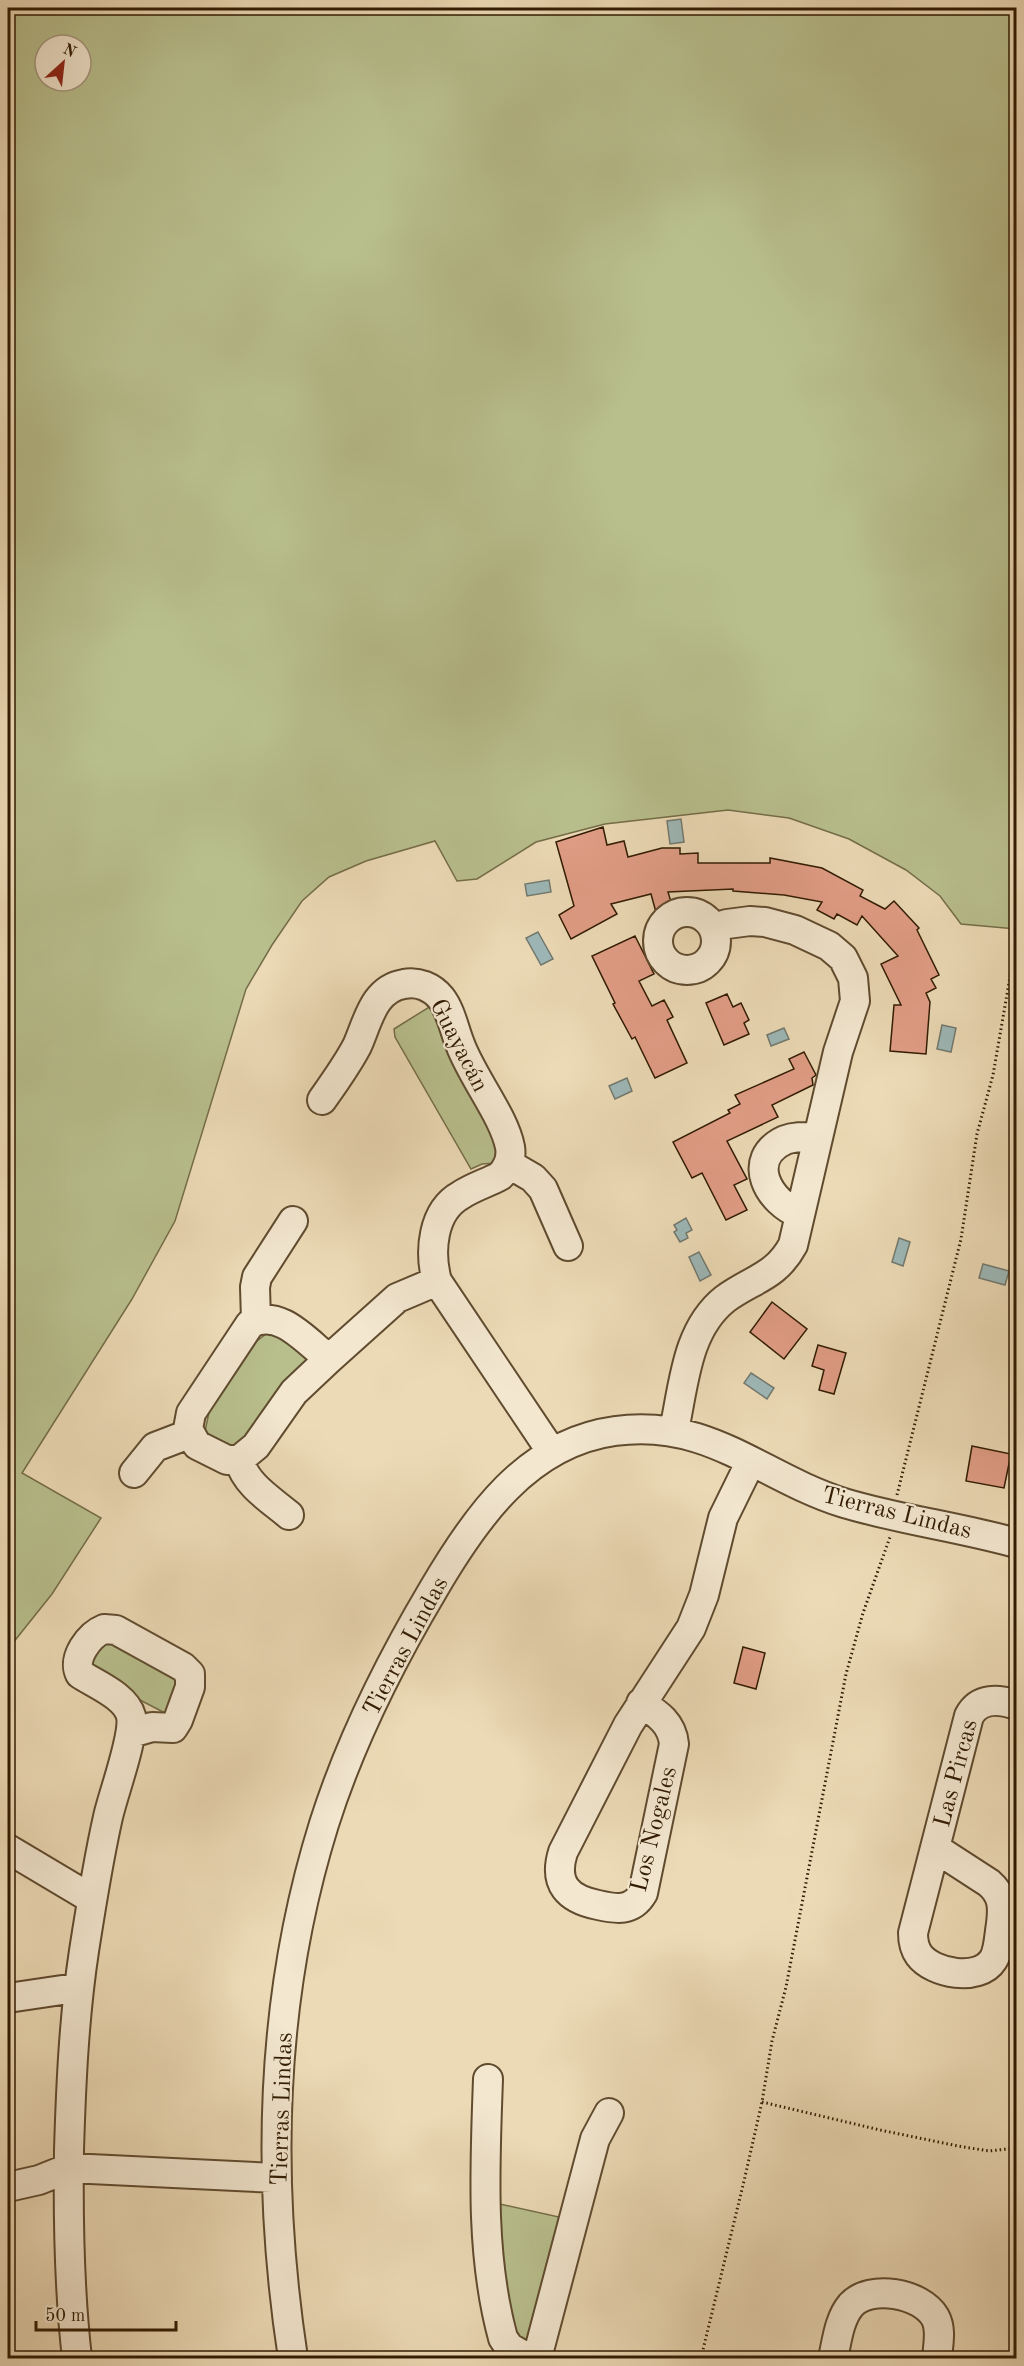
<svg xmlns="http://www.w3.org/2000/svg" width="1024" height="2366" font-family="'Old Standard TT',serif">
<rect width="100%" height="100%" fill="#ecdab6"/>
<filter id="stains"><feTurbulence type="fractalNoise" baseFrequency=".00333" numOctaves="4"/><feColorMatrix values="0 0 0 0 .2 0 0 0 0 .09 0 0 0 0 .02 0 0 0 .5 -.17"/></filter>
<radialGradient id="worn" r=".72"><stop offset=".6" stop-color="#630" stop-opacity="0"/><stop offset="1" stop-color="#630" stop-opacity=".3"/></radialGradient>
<!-- green -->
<path fill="#b8bf8d" stroke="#746d48" stroke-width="1.5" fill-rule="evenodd" d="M8,8H1016V929L961,924L940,896L906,870L849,839L789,818L728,810L605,824L536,842L477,879L457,881L435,841L366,861L329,877L302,901L272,945L246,989L175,1221L132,1299L22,1473L101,1518L52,1594L8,1649ZM45,45H81V81H45Z
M434,1004L501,1145L497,1163L482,1164L471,1169L395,1037L394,1029Z
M274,1328L309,1360L238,1451L212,1444L205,1431L211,1403L237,1356Z
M107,1636L183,1676L181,1694L165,1713L88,1673L92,1653Z
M495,2203L559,2217L534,2329L530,2339L523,2342L510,2330Z"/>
<!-- water -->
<path fill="#9db8b8" stroke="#72796f" stroke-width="1.5" d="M681,819L684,842L670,844L667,821Z
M549,880L551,892L527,896L525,884Z
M538,932L553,959L541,965L526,938Z
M942,1025L956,1028L951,1052L937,1049Z
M784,1028L789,1039L771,1046L767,1035Z
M627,1078L632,1091L615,1099L609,1086Z
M686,1218L692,1230L686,1233L688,1238L680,1242L674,1232L677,1230L674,1225Z
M899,1238L910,1242L903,1266L892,1262Z
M699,1252L711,1275L700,1281L689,1257Z
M983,1264L1009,1271L1005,1285L979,1278Z
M751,1373L774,1388L767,1399L744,1383Z"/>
<!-- building -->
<path fill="#e19d86" stroke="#311b02" stroke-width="1.5" d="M603,827L607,845L624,841L628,857L662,848H680V854L698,853V863H770V858L822,868L863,890L860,896L885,909L894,901L919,928L917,930L939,975L931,979L936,988L926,993L930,1002L926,1054L890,1051L894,1005H901L881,964L898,956L862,916L857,925L837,914L834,919L817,910L822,902L784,895L733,891V889L668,892L674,912L657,916L651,894L611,904L617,914L571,939L559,915L574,906L556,842Z
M635,936L654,974L639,981L652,1006L664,1000L673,1017L667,1020L687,1063L655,1078L635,1037L632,1039L613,1004L615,1003L592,956Z
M727,994L733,1007L741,1003L749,1020L744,1023L749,1034L724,1045L706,1003Z
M804,1052L816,1075L812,1078L813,1085L772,1105L778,1117L727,1141L747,1179L734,1185L747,1210L726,1220L702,1173L692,1178L673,1142L730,1113L728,1110L740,1104L735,1095L794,1069L789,1059Z
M772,1302L807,1329L784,1359L750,1332Z
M818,1345L846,1353L834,1394L819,1390L824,1370L812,1366Z
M972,1446L1011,1454L1004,1488L966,1481Z
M743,1647L765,1653L756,1689L734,1683Z"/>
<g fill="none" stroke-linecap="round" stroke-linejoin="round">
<!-- minor casing -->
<g stroke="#604b2f" stroke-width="32">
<path id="minor" d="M658 941a29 29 0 1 1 58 0a29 29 0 1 1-58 0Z
M322,1100C334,1083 347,1065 357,1046C368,1022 373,989 404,984C418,981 432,987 441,998C451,1011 454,1029 460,1044C472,1077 504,1116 510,1147C512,1159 508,1168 500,1176C487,1183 473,1187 461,1195C432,1211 429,1252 437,1281L551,1451
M509,1164L533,1178L543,1189L568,1246
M800,1214C769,1203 744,1159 785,1140C795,1136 807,1137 818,1137
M256,1320L255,1287L257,1277L293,1221
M329,1359C307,1342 279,1307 250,1324L191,1413L188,1429L197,1445L227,1460H239L256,1446L294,1392L329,1359L397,1298L437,1281
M674,1430C684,1385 686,1330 725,1299C752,1279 776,1277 793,1245L838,1052L855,1001L853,978L843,958L829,946L795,930L765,922L750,921L727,924L714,928
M239,1460C246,1485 270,1499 289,1515
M134,1473L155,1447L189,1434
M641,1703C658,1714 672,1723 674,1744L643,1893C632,1912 616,1909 598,1905C568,1899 553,1884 563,1852L628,1725L691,1628L704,1595L723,1518L751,1461
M935,1848L989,1883C1003,1895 1003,1907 1001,1924C999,1935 999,1951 993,1960C979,1982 933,1974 919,1955C914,1948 913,1941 913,1933L969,1716C979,1697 999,1699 1016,1705
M8,1849L92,1899
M8,1998L62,1990H79
M488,2079C485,2165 480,2254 503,2338L509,2347L528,2358
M8,2187L39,2180L69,2168L277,2178
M77,2358C69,2289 68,2220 69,2150C71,2084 74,2017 84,1951C91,1906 98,1861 108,1817C113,1794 135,1736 131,1716C126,1696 95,1684 80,1674C72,1658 89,1635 104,1629L116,1630L183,1667L190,1674V1687L178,1720L173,1728L152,1727L131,1733
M293,2358C266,2181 270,1997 324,1824C350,1742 389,1664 433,1590C475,1518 527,1443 615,1431C709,1418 761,1477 844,1503C901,1520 959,1527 1016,1543
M537,2358L595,2139L609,2113
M833,2358C837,2341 839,2319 851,2305C870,2284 921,2293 935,2317C942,2329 938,2345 937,2358"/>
</g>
<!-- path -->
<path stroke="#311b02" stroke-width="3" stroke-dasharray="1.5 3" stroke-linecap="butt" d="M897,1495L961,1239L977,1134L993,1075L1014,954
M762,2102L880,2130L958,2146L989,2151L1016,2148
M701,2358L744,2181L762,2102L772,2041L786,1987L846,1674L863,1613L890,1537"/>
<!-- minor -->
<use href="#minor" stroke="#f3e7d0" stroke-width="28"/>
</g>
<g text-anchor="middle" stroke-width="4.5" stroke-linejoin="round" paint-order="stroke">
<!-- street labels -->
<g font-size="24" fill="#311b02" stroke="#f3e7d0">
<text transform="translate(460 1045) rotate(63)" y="8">Guayacán</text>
<text transform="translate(897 1512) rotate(14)" y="8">Tierras Lindas</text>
<text transform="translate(405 1646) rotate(-62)" y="8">Tierras Lindas</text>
<text transform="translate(955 1773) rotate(-75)" y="8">Las Pircas</text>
<text transform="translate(653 1829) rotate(-76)" y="8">Los Nogales</text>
<text transform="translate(281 2109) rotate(-88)" y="8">Tierras Lindas</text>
</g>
</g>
<!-- margin -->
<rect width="1024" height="2366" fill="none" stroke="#ecdab6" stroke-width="30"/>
<rect x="9" y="9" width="1006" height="2348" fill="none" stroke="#311b02" stroke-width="3"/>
<rect x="15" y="15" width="994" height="2336" fill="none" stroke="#311b02" stroke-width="1.5"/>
<!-- north arrow -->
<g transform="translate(63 63) rotate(27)"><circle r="28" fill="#f3e7d0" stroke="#a5957e" stroke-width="1.5"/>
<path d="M0-4.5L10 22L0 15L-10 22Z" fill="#8f2418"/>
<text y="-9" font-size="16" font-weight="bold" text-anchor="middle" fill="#311b02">N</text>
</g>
<!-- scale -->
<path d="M36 2321v9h140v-9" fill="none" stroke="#311b02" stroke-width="3"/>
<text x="45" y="2321" font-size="18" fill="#311b02" stroke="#f3e7d0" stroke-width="4.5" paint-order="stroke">50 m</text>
<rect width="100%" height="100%" filter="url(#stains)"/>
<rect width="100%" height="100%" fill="url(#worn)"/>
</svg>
